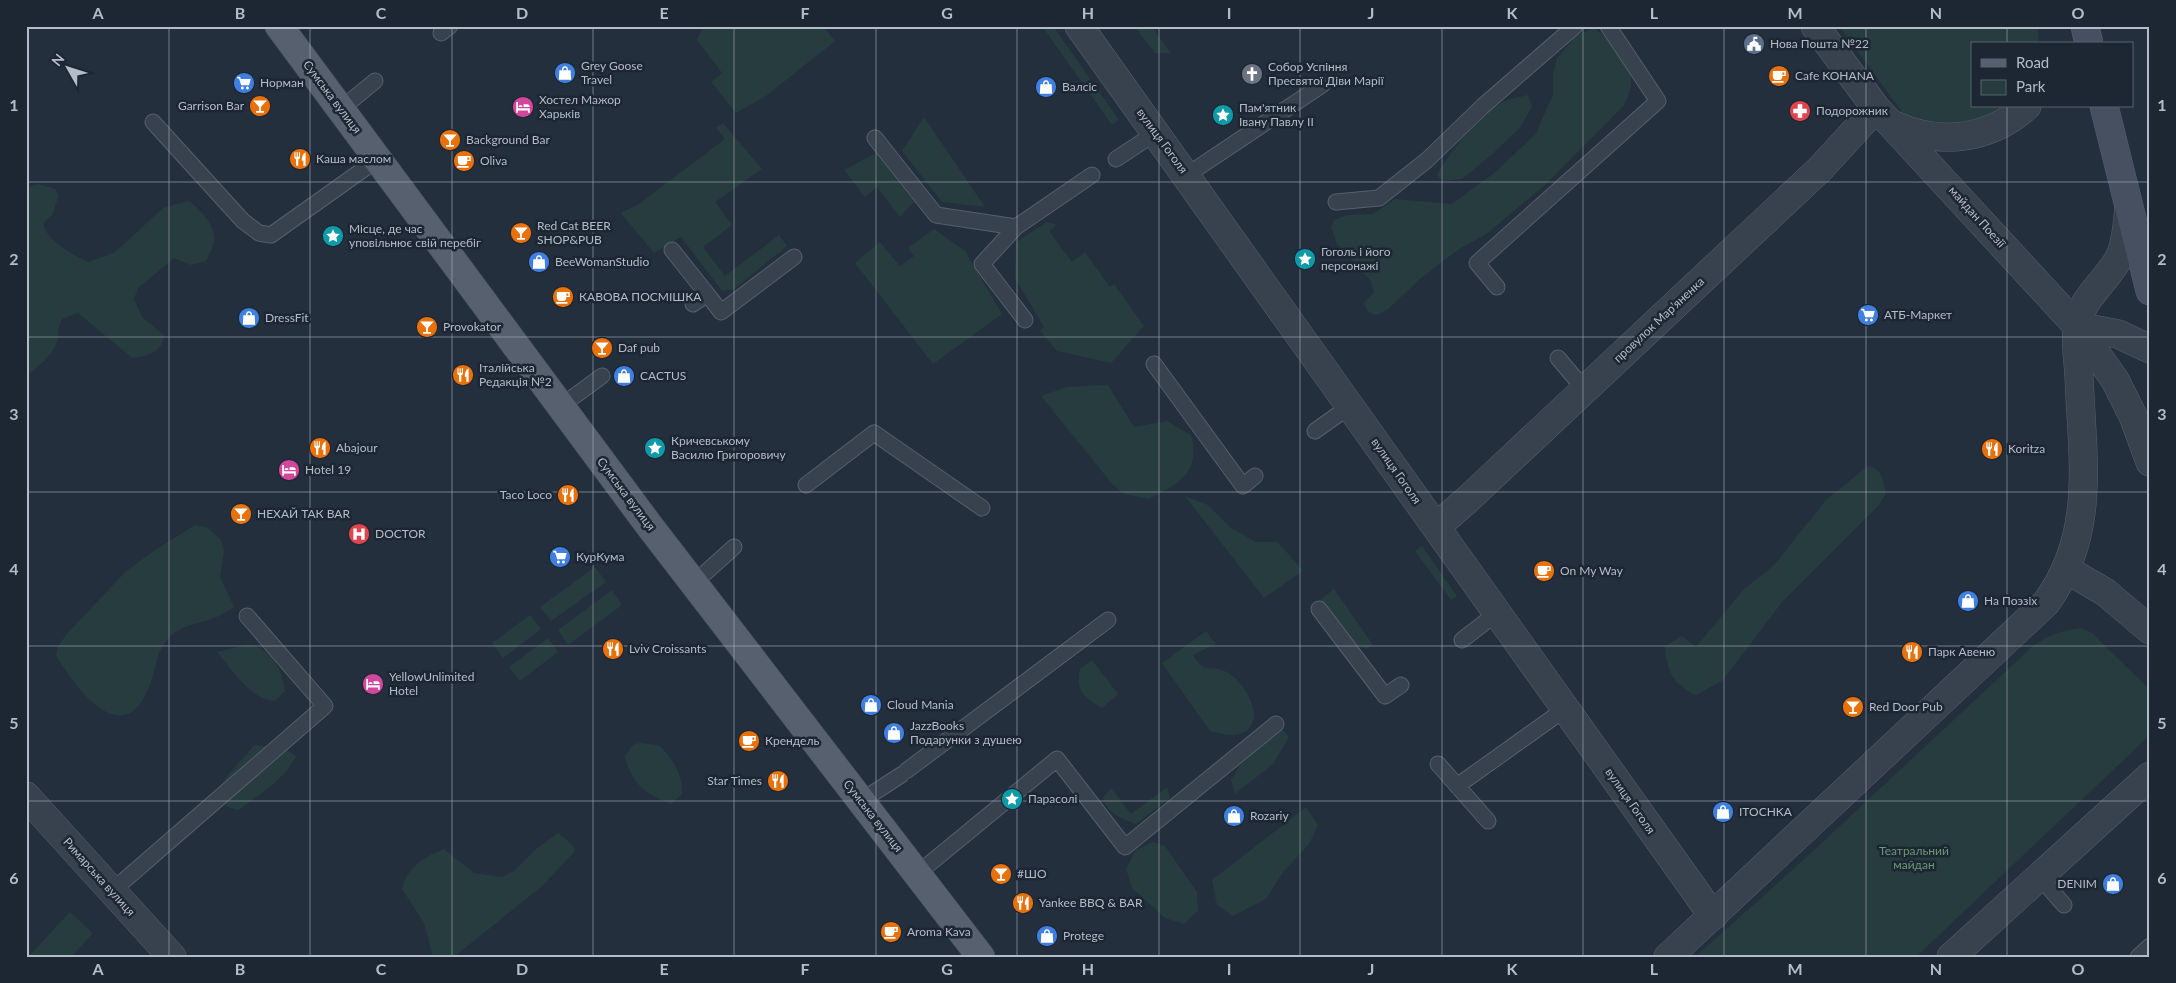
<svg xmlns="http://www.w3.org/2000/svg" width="2176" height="983" font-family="Lato,sans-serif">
<rect width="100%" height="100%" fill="#242f3e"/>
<!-- green -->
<path fill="#263c3f" d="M704,26H823L835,41L766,96L736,113L711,82L722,73L697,40Z
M1042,26H1053L1119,120L1112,125Z
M1134,26H1151L1171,53H1155Z
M1839,26H2038L2039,44H1972V106H2010C2000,114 1963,128 1951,128C1934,127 1915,121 1902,112Z
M1594,28C1620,48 1643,70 1624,105L1545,185L1485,235L1459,249L1420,279L1387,310L1376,315L1367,311L1364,302L1374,293L1371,281L1337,244L1331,227L1334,220L1347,215L1373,214L1395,199L1452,204L1494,173L1535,135L1553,95V74L1557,58L1577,35Z
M1528,95L1532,107L1519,129L1490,156L1462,179L1443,181L1437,175C1448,153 1483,112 1505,101C1512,98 1521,97 1528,95Z
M924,117L985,207L942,202L902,151Z
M723,123L762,169L715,202L732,225L703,247L725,276L779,235L787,246L734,289L722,291L681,237L654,253L621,213L639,204L725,139L716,128Z
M876,153L914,202L900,217L877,187L865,197L844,170Z
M38,184L55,189L59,195L52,215L43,223C45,239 74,256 88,262L114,253L163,208L189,201C200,210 216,225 214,241C213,247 209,255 206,261L191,265L174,258L138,288L134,299L142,317L165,336C160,353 148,356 132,358L78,313L62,319C56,331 60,332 57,341C53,356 38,366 26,376V187Z
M1047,222L1057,225L1049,231L1072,262L1085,252L1110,287L1114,284L1144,326L1111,363L1057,351L1040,331L1044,327L1015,278L1016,242Z
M934,229L965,251L1002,314L933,364L855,263L880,242L900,266L914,256L908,248Z
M1108,385L1134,427L1167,421L1191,435C1201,473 1179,483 1149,499L1125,494L1113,485L1041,396L1067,387Z
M1868,466C1882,468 1883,481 1886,493L1879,505L1782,602L1723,680L1696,695C1674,685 1666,671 1665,646L1682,636L1696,647L1743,590L1774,565L1826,500Z
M1185,496L1208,505L1231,528L1256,542H1278L1303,571L1264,598Z
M195,525L207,527L221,540L224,551L220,577L234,607C228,611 221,616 214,618C199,624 180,625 169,638C154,655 157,668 149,687C123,753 75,688 56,655L58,646L67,634L125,572L155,550Z
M1422,546L1457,596L1451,600L1415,551Z
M595,567L606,582L551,621L540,607Z
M1334,589L1373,645L1366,649C1343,642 1332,619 1321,599Z
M612,590L622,605L568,645L558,630Z
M530,615L541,629L503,658L492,643Z
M2081,628L2092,633L2150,690V735L1916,957H1695L1799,864L2033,646C2049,635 2062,630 2081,628Z
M1206,631L1216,644L1193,655C1205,674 1206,665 1222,670C1239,676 1254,699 1254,716C1253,723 1251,729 1244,732C1233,738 1222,733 1210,731L1162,663Z
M548,638L558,652L520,681L509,667Z
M247,645C271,646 282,670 285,691L275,701C251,700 231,669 217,652Z
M1092,660L1118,694L1102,708C1084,697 1075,691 1080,669Z
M1282,729L1289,737L1273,764L1235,794L1231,780L1240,765Z
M639,743L658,745C673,757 683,776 682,794L671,804C647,796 630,782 625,756L633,745Z
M254,745L285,749L296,756C286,778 258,796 238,810L228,807L217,792C226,774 242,761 254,745Z
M1167,787L1170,798L1136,824C1122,819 1108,814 1103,798L1111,788L1131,814Z
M1306,807L1318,825L1309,844L1283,872L1266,899L1233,916L1217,905L1212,880Z
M558,833L573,845L575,851L542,886L454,957H433L424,923L402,889C408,865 423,858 444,849L474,873L502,877L514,871L536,849Z
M1153,842L1165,846L1197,892L1198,910L1184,924L1165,918L1132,888L1126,869L1136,850Z
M70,912L93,933L71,957H28Z"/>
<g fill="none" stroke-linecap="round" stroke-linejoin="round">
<!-- service casing -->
<g stroke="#565f6c" stroke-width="17">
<path id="service" d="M441,33L450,26
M341,109L375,81
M153,122L243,221L259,233L271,235L378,159
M875,138L936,215L1016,227L1092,175
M1116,159L1157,132
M1187,175L1322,85
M1336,202L1379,198L1427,160L1483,106L1575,26
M1016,227L982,264L1025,320
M672,250L707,294L693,304
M1497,287L1477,263L1658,101L1608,26
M707,294L721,312L794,257
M1558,358L1585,390
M1154,364L1243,486L1255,476
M561,406L602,376
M1315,431L1350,406
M806,485L874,433L982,508
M694,583L734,547
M1319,609L1385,696L1401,685
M1462,640L1497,613
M1438,764L1488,821
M906,771L1108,620
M1457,786L1565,709
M861,801L901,775
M917,874L1057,759L1125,847L1276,724
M2039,876L2064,905
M112,891L325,706L247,616
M2138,957L2150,946"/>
</g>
<!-- minor casing -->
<g stroke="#565f6c" stroke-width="29">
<path id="minor" d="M1079,26L1713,916
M1436,527L1467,500L1820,169L1876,108"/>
</g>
<!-- tertiary casing -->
<g stroke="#565f6c" stroke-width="29">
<path id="tertiary" d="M1815,26L1876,108L2077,326L2115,380L2133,416L2150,462
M1894,125C1939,146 1989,140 2027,106
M2077,326L2118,334L2150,349
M2067,570L2105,592L2150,630
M26,796L172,957
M1668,957L2046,603C2097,533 2082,458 2079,376C2078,360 2075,342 2077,327C2081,296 2108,281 2120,256C2127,241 2127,223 2129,208
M1951,957L2150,776"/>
</g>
<!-- secondary casing -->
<g stroke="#565f6c" stroke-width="29">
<path id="secondary" d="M2085,26L2089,44
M2104,106L2150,291"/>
</g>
<!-- primary casing -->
<g stroke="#414a57" stroke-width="29">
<path id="primary" d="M279,26L648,524L981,957"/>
</g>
<!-- service -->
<use href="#service" stroke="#38414e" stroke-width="15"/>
<!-- minor -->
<use href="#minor" stroke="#38414e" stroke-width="28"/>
<!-- tertiary -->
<use href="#tertiary" stroke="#38414e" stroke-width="28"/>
<!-- secondary -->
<use href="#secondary" stroke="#465061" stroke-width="28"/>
<!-- primary -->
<use href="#primary" stroke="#56606e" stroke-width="28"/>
</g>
<!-- grid -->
<path fill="none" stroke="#b4bcc9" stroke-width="1" stroke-opacity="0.55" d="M169,26V957M310,26V957M452,26V957M593,26V957M734,26V957M876,26V957M1017,26V957M1159,26V957M1300,26V957M1442,26V957M1583,26V957M1724,26V957M1866,26V957M2007,26V44M2007,106V957M26,182H2150M26,337H2150M26,492H2150M26,646H2150M26,801H2150"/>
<!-- icons -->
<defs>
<g id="civic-disc" transform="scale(1.125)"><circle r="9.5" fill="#5c6f8a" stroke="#1d2633"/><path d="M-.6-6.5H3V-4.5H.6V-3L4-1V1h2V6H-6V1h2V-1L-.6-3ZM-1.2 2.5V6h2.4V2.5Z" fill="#fff"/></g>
<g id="shop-disc" transform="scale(1.125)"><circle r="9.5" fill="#3f7fe0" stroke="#1d2633"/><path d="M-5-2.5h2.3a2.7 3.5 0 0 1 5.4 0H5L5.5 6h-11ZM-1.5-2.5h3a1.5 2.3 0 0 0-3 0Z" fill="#fff"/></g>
<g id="church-disc" transform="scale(1.125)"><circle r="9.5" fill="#6b7280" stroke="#1d2633"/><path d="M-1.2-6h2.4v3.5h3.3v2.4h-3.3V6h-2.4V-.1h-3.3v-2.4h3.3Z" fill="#fff"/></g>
<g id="cafe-disc" transform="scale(1.125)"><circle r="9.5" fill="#e8710a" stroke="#1d2633"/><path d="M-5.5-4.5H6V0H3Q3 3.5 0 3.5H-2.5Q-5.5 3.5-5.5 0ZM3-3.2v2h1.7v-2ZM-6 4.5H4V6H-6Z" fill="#fff"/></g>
<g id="supermarket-disc" transform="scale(1.125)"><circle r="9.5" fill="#3f7fe0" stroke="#1d2633"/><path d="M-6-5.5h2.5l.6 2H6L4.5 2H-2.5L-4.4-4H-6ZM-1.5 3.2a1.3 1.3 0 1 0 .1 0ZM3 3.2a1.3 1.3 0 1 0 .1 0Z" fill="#fff"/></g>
<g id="bar-disc" transform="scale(1.125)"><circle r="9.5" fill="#e8710a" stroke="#1d2633"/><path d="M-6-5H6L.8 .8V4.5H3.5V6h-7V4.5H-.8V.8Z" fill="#fff"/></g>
<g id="hotel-disc" transform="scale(1.125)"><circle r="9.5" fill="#d1479c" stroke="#1d2633"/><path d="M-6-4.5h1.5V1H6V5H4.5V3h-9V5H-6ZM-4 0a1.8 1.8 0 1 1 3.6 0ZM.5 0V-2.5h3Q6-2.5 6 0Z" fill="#fff"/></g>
<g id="pharmacy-disc" transform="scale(1.125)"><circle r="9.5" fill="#e0444e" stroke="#1d2633"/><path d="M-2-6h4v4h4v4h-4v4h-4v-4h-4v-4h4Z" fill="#fff"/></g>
<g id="sight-disc" transform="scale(1.125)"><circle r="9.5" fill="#0f9aa8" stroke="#1d2633"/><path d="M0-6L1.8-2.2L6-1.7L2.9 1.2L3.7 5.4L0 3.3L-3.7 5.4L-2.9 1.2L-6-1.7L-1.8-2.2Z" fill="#fff"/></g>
<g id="restaurant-disc" transform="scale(1.125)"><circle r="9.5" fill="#e8710a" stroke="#1d2633"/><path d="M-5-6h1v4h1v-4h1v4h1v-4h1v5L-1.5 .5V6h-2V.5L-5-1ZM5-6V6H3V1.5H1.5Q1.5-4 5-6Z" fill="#fff"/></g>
<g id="hospital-disc" transform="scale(1.125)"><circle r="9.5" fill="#e0444e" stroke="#1d2633"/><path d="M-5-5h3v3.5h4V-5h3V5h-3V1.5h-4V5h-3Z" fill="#fff"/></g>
</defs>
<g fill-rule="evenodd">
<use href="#civic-disc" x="1754" y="44"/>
<use href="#shop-disc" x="565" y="73"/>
<use href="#church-disc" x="1252" y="74"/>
<use href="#cafe-disc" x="1779" y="76"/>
<use href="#supermarket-disc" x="244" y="83"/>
<use href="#shop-disc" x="1046" y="87"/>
<use href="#bar-disc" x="260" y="106"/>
<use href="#hotel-disc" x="523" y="107"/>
<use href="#pharmacy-disc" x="1800" y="111"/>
<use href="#sight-disc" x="1223" y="115"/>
<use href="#bar-disc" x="450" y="140"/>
<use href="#restaurant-disc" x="300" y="159"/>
<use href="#cafe-disc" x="464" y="161"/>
<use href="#bar-disc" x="521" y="233"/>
<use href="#sight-disc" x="333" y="236"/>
<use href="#sight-disc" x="1305" y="259"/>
<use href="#shop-disc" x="539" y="262"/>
<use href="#cafe-disc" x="563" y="297"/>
<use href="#supermarket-disc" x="1868" y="315"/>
<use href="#shop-disc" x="249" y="318"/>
<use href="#bar-disc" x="427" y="327"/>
<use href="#bar-disc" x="602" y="348"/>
<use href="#restaurant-disc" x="463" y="375"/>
<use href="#shop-disc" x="624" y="376"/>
<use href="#restaurant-disc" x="320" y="448"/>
<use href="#sight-disc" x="655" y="448"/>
<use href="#restaurant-disc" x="1992" y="449"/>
<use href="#hotel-disc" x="289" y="470"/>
<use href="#restaurant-disc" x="568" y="495"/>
<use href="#bar-disc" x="241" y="514"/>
<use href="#hospital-disc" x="359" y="534"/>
<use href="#supermarket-disc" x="560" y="557"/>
<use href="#cafe-disc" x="1544" y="571"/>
<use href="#shop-disc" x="1968" y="601"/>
<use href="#restaurant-disc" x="613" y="649"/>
<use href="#restaurant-disc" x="1912" y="652"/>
<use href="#hotel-disc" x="373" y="684"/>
<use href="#shop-disc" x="871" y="705"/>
<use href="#bar-disc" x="1853" y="707"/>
<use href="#shop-disc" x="894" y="733"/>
<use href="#cafe-disc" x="749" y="741"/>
<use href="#restaurant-disc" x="778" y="781"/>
<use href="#sight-disc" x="1012" y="799"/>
<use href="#shop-disc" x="1723" y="812"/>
<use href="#shop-disc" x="1234" y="816"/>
<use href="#bar-disc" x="1001" y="874"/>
<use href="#shop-disc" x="2113" y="884"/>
<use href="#restaurant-disc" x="1023" y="903"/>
<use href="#cafe-disc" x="891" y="932"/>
<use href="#shop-disc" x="1047" y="936"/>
</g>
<g text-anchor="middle" stroke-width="5" stroke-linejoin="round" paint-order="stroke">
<!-- poi labels -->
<g font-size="12" fill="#b4bcc9" stroke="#1d2633" text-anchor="start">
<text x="1770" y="48">Нова Пошта №22</text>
<text x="581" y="70">Grey Goose<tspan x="581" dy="14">Travel</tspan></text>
<text x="1268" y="71">Собор Успіння<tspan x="1268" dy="14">Пресвятої Діви Марії</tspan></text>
<text x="1795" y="80">Cafe KOHANA</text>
<text x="260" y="87">Норман</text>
<text x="1062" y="91">Валсіс</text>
<text x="539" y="104">Хостел Мажор<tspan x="539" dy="14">Харьків</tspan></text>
<text x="244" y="110" text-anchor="end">Garrison Bar</text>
<text x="1239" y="112">Пам'ятник<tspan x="1239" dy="14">Івану Павлу II</tspan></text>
<text x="1816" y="115">Подорожник</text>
<text x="466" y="144">Background Bar</text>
<text x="316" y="163">Каша маслом</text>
<text x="480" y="165">Oliva</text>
<text x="537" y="230">Red Cat BEER<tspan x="537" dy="14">SHOP&amp;PUB</tspan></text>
<text x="349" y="233">Місце, де час<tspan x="349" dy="14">уповільнює свій перебіг</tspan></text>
<text x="1321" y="256">Гоголь і його<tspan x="1321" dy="14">персонажі</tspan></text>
<text x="555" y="266">BeeWomanStudio</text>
<text x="579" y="301">КАВОВА ПОСМІШКА</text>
<text x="1884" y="319">АТБ-Маркет</text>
<text x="265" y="322">DressFit</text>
<text x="443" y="331">Provokator</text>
<text x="618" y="352">Daf pub</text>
<text x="479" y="372">Італійська<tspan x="479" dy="14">Редакція №2</tspan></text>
<text x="640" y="380">CACTUS</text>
<text x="671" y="445">Кричевському<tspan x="671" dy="14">Василю Григоровичу</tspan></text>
<text x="336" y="452">Abajour</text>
<text x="2008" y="453">Koritza</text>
<text x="305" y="474">Hotel 19</text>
<text x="552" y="499" text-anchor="end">Taco Loco</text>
<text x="257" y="518">НЕХАЙ ТАК BAR</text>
<text x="375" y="538">DOCTOR</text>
<text x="576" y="561">КурКума</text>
<text x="1560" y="575">On My Way</text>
<text x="1984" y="605">На Поэзіх</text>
<text x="629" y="653">Lviv Croissants</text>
<text x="1928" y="656">Парк Авеню</text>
<text x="389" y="681">YellowUnlimited<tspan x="389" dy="14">Hotel</tspan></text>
<text x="887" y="709">Cloud Mania</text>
<text x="1869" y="711">Red Door Pub</text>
<text x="910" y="730">JazzBooks<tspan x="910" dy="14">Подарунки з душею</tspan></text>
<text x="765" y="745">Крендель</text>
<text x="762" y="785" text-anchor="end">Star Times</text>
<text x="1028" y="803">Парасолі</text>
<text x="1739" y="816">ITOCHKA</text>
<text x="1250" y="820">Rozariy</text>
<text x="1017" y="878">#ШО</text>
<text x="2097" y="888" text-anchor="end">DENIM</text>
<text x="1039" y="907">Yankee BBQ &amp; BAR</text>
<text x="907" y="936">Aroma Kava</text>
<text x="1063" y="940">Protege</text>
</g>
<!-- street labels -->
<g font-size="12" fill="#b4bcc9" stroke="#1d2633">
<text transform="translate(332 97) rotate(53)" y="4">Сумська вулиця</text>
<text transform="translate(1162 141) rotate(54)" y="4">вулиця Гоголя</text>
<text transform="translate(1977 217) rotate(48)" y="4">майдан Поезії</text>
<text transform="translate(1659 320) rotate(-43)" y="4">провулок Мар’яненка</text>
<text transform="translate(1396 471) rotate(55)" y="4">вулиця Гоголя</text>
<text transform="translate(626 494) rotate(53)" y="4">Сумська вулиця</text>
<text transform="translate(1630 801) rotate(55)" y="4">вулиця Гоголя</text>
<text transform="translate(873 816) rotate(52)" y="4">Сумська вулиця</text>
<text transform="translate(99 877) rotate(48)" y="4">Римарська вулиця</text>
</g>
<!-- park labels -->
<g font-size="12" fill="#6b9a76" stroke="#1d2633">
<text x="1914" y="855">Театральний<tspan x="1914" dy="14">майдан</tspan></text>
</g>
</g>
<!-- border -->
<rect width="2176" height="983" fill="none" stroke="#1d2633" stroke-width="55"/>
<!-- legend -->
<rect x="1971" y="42" width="162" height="65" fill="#1d2633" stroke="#59626f"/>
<rect x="1981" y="59" width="25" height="8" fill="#56606e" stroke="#59626f"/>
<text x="2016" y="68" font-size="15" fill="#b4bcc9">Road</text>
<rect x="1981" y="80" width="25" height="15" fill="#263c3f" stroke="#59626f"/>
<text x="2016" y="92" font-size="15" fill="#b4bcc9">Park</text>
<!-- north arrow -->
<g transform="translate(68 68) rotate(309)" stroke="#1d2633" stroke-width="4" paint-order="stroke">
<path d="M0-4L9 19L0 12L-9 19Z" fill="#b4bcc9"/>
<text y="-8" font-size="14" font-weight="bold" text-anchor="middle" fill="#b4bcc9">N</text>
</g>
<rect x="28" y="28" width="2120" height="928" fill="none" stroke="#b4bcc9" stroke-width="2"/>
<g font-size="16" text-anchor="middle" font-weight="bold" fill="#b4bcc9">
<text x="98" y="19">A</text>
<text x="240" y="19">B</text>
<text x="381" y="19">C</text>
<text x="522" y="19">D</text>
<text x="664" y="19">E</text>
<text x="805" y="19">F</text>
<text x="947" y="19">G</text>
<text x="1088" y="19">H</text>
<text x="1229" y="19">I</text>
<text x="1371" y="19">J</text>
<text x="1512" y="19">K</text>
<text x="1654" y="19">L</text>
<text x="1795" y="19">M</text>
<text x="1936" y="19">N</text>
<text x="2078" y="19">O</text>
<text x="14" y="111">1</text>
<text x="2162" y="111">1</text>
<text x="14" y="265">2</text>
<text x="2162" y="265">2</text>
<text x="14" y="420">3</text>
<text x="2162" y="420">3</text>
<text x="14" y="575">4</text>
<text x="2162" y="575">4</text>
<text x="14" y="729">5</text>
<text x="2162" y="729">5</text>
<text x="14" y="884">6</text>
<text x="2162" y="884">6</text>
<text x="98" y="975">A</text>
<text x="240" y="975">B</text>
<text x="381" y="975">C</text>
<text x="522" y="975">D</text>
<text x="664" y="975">E</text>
<text x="805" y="975">F</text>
<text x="947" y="975">G</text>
<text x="1088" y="975">H</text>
<text x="1229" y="975">I</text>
<text x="1371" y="975">J</text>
<text x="1512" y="975">K</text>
<text x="1654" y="975">L</text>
<text x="1795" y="975">M</text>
<text x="1936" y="975">N</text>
<text x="2078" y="975">O</text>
</g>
</svg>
